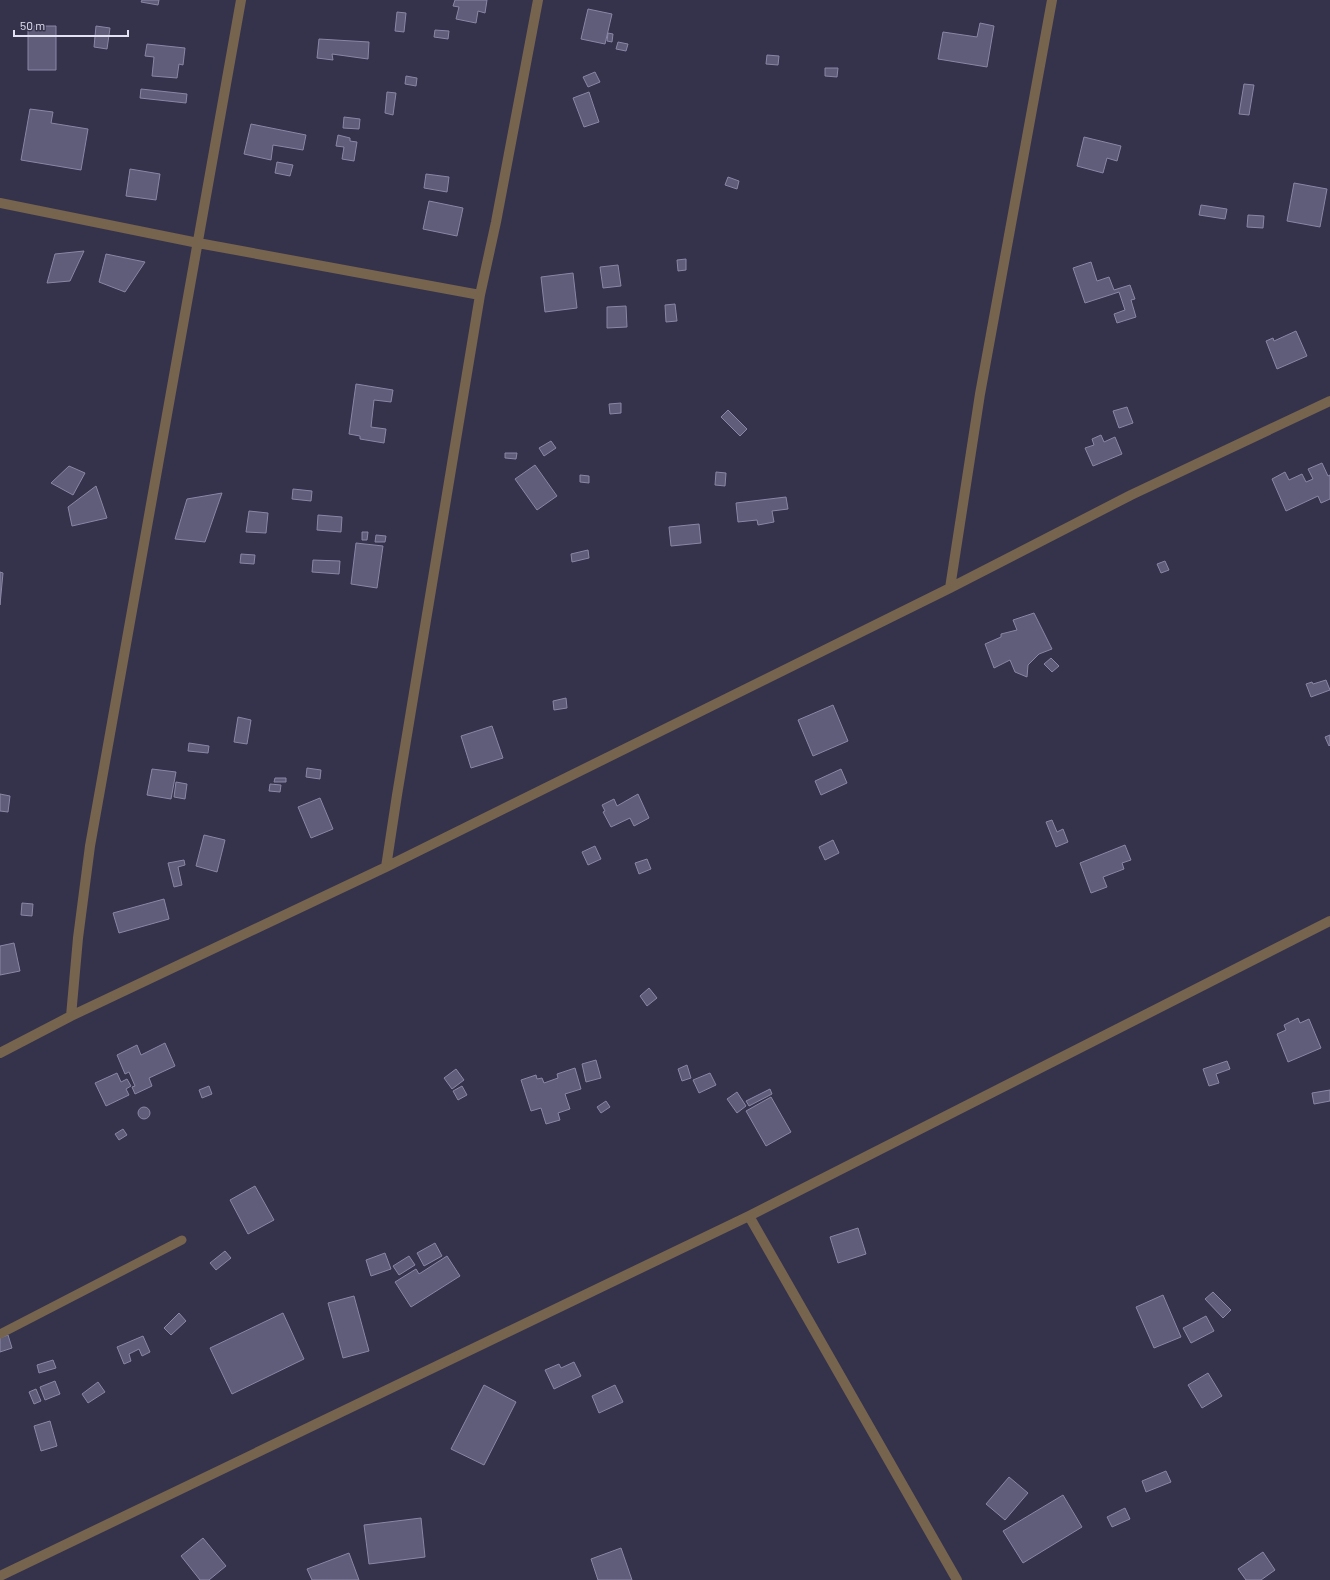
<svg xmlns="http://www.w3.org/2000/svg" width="1330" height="1580" font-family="Barlow,sans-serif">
<rect width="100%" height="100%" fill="#35324c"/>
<!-- building -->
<path fill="#605d7a" stroke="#8a87a6" d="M142,0H159L158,5L141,2Z
M455,0H487L485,13L478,11L476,23L456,19L459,7L453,6Z
M588,9L612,14L605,44L581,39Z
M397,12L406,13L404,32L395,31Z
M980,23L994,26L987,67L938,59L943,32L977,37Z
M28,26H56V70H28Z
M96,26L110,28L107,49L94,47Z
M435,30L449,31L448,39L434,37Z
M608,33L613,34L612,42L607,41Z
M319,39L369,42L368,59L332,54L333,60L317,58Z
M618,42L628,44L626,51L616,49Z
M147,44L185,48L183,65L179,64L177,78L152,76L154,57L145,56Z
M767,55L779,56L778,65L766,64Z
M825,68H838L837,77L825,76Z
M595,72L600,82L588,87L583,77Z
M406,76L417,78L416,86L405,84Z
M1244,84L1254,85L1249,115L1239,114Z
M141,89L187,94L186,103L140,98Z
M387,92L396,93L393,115L385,113Z
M589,92L599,122L584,127L573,98Z
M30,109L53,112L51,123L88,129L81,170L21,160Z
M344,117L360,119L359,129L343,128Z
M251,124L306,135L303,150L273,145L271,160L244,154Z
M338,135L350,138V141L357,142L354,161L342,159L344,147L336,146Z
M1084,137L1121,146L1117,161L1107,158L1103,173L1077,166Z
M277,162L293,165L290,176L275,173Z
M130,169L160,174L156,200L126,196Z
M426,174L449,177L447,192L424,188Z
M728,177L739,181L737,189L725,185Z
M1294,183L1327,189L1320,227L1287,221Z
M429,201L463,208L457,236L423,229Z
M1201,205L1227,209L1225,219L1199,215Z
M1248,215L1264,216L1263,228L1247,227Z
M84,251L70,281L47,283L55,254Z
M106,254L145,262L125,292L99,282Z
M686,259V270L678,271L677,260Z
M1091,262L1097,281L1109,277L1114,290L1130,285L1135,299L1131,300L1136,317L1117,323L1114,314L1125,310L1119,292L1085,303L1073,268Z
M618,265L621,286L603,288L600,267Z
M573,273L577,308L545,312L541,277Z
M675,304L677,321L666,322L665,305Z
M626,306L627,327L607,328V307Z
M1296,331L1307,356L1277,369L1266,341L1273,338L1274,341Z
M356,384L393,390L391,402L374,400L371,427L386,429L384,443L360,439V436L349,434Z
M621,403V413L610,414L609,404Z
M1127,407L1133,423L1119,428L1113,411Z
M728,410L747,429L740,436L721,417Z
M1101,435L1104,442L1115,437L1122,454L1093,466L1085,448L1094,445L1092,439Z
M551,441L556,448L544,456L539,448Z
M505,453H517L516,459L505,458Z
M1322,463L1328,476L1330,475V499L1321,503L1318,496L1286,511L1272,479L1285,472L1289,480L1302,474L1306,482L1313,479L1308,469Z
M535,465L557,496L537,510L515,479Z
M69,466L85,473L73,495L51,483Z
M716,472L726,473L725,486L715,485Z
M580,475L589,476V483L580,482Z
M96,486L107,518L72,526L68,507Z
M293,489L312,491L311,501L292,499Z
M222,493L205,542L175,539L187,499Z
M786,497L788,509L772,511L774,522L758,525L757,520L738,522L736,503Z
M249,511L268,513L266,533L246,532Z
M318,515L342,517L341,532L317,530Z
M699,524L701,543L671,546L669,527Z
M362,532H368L367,540H362Z
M376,535L386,536L385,542H375Z
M356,543L383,546L377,588L351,584Z
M588,550L589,558L572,562L571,554Z
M241,554L255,555L254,564L240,563Z
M313,560L340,561L339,574L312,572Z
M1165,561L1169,570L1161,573L1157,564Z
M0,572L3,573L0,605Z
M1034,613L1052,649L1039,654L1028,665L1027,677L1015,672L1010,660L994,668L985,644L1001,637V634L1017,630L1013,620Z
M1051,658L1059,666L1052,672L1044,664Z
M1326,680L1330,690L1311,697L1306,684L1312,682L1313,684Z
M566,698L567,708L554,710L553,701Z
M833,705L848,741L813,756L798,720Z
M238,717L251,720L247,744L234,742Z
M492,726L503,758L471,768L461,736Z
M1330,735V745L1329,746L1325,737Z
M189,743L209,746L208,753L188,751Z
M307,768L321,770L320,779L306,777Z
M152,769L176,772L171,799L147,795Z
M841,769L847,783L821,795L815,781Z
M275,778H286V782H274Z
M176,782L187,784L185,799L174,797Z
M270,784L281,785L280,792L269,791Z
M0,794L10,796L8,812L0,811Z
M638,794L649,818L634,826L630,818L611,827L603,812L605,811L602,805L614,799L617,806Z
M320,798L333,829L311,838L298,807Z
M1052,820L1057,832L1063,829L1068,842L1056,847L1046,822Z
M204,835L225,840L217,872L196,866Z
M833,840L839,853L825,860L819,847Z
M1125,845L1131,860L1122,863L1124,869L1103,877L1107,887L1091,893L1080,863Z
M595,846L601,859L588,865L582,852Z
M647,859L651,869L639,874L635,863Z
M184,860L185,865L178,867L182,885L174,887L168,863Z
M164,899L169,919L119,933L113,913Z
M22,903L33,904L32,916L21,915Z
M14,943L20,971L0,975V946Z
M649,988L657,998L647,1006L640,996Z
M1298,1018L1300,1023L1309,1019L1321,1048L1288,1062L1277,1034L1286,1030L1284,1025Z
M165,1043L175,1066L149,1078L152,1086L135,1094L132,1087L135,1086L129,1072L125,1074L117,1055L137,1045L141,1055Z
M596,1060L601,1078L586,1082L582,1064Z
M1227,1061L1230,1069L1216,1074L1219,1083L1209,1086L1203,1069Z
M687,1065L691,1078L682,1081L678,1069Z
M575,1068L581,1089L565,1094L570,1109L558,1113L560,1120L546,1124L541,1108L531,1111L521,1080L536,1075L537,1079L542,1078L544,1083L558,1078L557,1074Z
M456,1069L464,1080L452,1089L444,1078Z
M117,1073L121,1082L127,1079L131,1086L126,1089L129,1095L106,1106L95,1083Z
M710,1073L716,1085L699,1093L693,1080Z
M209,1086L212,1094L202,1098L199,1090Z
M462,1086L467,1095L458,1100L453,1091Z
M770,1089L772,1094L749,1106L746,1101Z
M1330,1090V1101L1314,1104L1312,1093Z
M737,1092L746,1106L737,1113L727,1099Z
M771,1097L791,1132L766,1146L746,1111Z
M606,1101L610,1107L601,1113L597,1107Z
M138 1113a6 6 0 1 1 12 0a6 6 0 1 1-12 0Z
M123,1129L127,1135L119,1140L115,1134Z
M255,1186L274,1220L248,1234L230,1200Z
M858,1228L866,1254L838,1263L830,1237Z
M435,1243L442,1256L424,1266L417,1253Z
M225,1251L231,1258L216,1270L210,1263Z
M385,1253L391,1269L371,1276L366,1260Z
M409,1256L415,1265L399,1275L393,1266Z
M447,1256L460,1276L411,1307L395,1282L416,1269L419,1274Z
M1213,1292L1231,1310L1223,1318L1205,1299Z
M1163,1295L1181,1337L1154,1348L1136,1307Z
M354,1296L369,1351L343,1358L328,1303Z
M179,1313L186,1321L171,1335L164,1328Z
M283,1313L304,1359L232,1394L210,1348Z
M1206,1316L1214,1331L1191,1343L1183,1328Z
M8,1335L12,1348L0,1352V1338Z
M143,1336L150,1352L142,1356L139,1349L129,1354L131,1361L124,1364L117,1347Z
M53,1360L56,1368L39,1373L37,1365Z
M574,1362L581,1376L554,1389L545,1370L559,1364L561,1368Z
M1208,1373L1222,1396L1202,1408L1188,1385Z
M55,1381L60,1394L45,1400L40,1387Z
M98,1382L105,1392L88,1403L82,1394Z
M484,1385L516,1402L484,1465L451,1449Z
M615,1385L623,1402L599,1413L592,1396Z
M36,1389L41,1401L34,1404L29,1392Z
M50,1421L57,1446L41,1451L34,1426Z
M1166,1471L1171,1482L1146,1492L1142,1481Z
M1009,1477L1028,1493L1005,1520L986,1504Z
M1063,1495L1082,1527L1023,1563L1003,1531Z
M1125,1508L1130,1519L1112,1527L1107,1517Z
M421,1518L425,1557L369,1564L364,1525Z
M203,1538L226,1566L209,1580H200L181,1556Z
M621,1548L632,1580H598L591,1559Z
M1263,1552L1275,1570L1261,1580H1246L1238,1569Z
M349,1553L359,1580H312L307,1569Z"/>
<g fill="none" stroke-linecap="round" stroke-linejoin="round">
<!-- lane -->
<path stroke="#76644e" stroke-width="9" d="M0,1334L182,1240"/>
<!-- street -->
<path stroke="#76644e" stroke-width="10" d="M0,203L198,243L480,295
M950,588L980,394L1052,0
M386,867L397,795L480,295L496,222L538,0
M71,1016L78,938L90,846L241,0
M0,1053L71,1016L386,867L950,588L1131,495L1330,401
M749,1216L957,1580
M0,1576L749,1216L1330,921"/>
</g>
<!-- scale -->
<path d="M14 30v6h114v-6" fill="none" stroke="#e3e2f3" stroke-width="2"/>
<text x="20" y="30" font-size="12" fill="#e3e2f3" stroke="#35324c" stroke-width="3" paint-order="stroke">50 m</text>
</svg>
